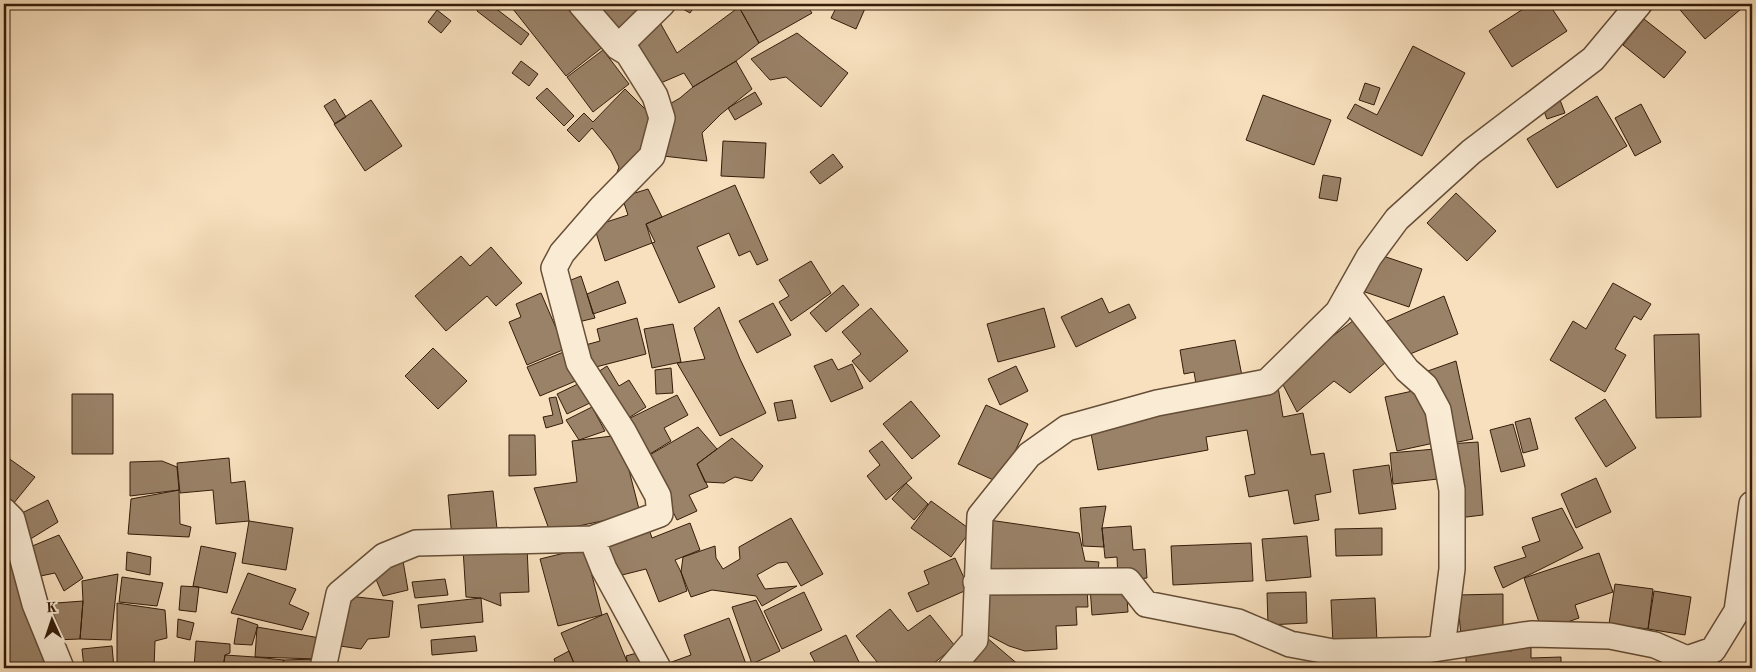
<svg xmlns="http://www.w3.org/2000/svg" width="1756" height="672" font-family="'Old Standard TT',serif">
<rect width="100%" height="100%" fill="#f8e0be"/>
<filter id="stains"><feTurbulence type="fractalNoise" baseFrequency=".004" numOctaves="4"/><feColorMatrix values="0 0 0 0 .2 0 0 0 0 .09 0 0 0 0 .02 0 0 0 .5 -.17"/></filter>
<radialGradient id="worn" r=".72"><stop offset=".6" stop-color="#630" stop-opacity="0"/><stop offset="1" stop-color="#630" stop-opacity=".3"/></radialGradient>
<!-- building -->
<path fill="#9a8268" stroke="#341d0a" d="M482,4H490L529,34L521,45L477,11Z
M509,4H570L604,46L566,76Z
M586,4H655L620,37Z
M674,4H696L690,13Z
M747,4H806L812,13L759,43L739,7Z
M838,4H867L856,29L831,18Z
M1531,4H1549L1567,31L1512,67L1489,31Z
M1675,4H1747L1705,39Z
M739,7L759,43L736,61L693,87L684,73L656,85L636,50L658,19L677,53Z
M437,10L451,21L441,33L428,22Z
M1644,19L1686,52L1664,78L1623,45Z
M797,33L848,73L821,107L786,77L770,80L751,59Z
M1413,46L1465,73L1422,156L1347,118L1355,104L1377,115Z
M603,50L629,84L593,112L567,77Z
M521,61L538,74L529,86L512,73Z
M736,61L752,89L721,114L702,133L707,161L663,156L668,105L680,98L693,87Z
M1365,83L1380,88L1374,105L1359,100Z
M547,88L574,116L564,126L536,98Z
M625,89L654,118L646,156L612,186L619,167L611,151L592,128L579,142L567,130L584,113L593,122Z
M755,92L762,104L735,120L728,108Z
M1263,95L1331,120L1314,165L1246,140Z
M1597,96L1627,146L1557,188L1527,139Z
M335,99L346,117L335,124L324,106Z
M371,100L402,146L365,171L334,124Z
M1560,100L1565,113L1547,119L1542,106Z
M1641,104L1661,142L1635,156L1615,118Z
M723,141L766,143L764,178L721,176Z
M833,154L843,167L820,184L810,172Z
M1323,175L1341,178L1337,201L1319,198Z
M735,185L768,260L757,265L750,251L739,256L729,233L697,247L715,287L679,303L652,243L655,242L646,224Z
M648,189L662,217L646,224L652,243L605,261L594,226L628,215L622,197Z
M1456,193L1496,231L1467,261L1427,223Z
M491,247L522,283L496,306L487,296L446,331L415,296L461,256L470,266Z
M1377,254L1422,269L1409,307L1365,292Z
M811,261L831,293L791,321L779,302L789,296L779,280Z
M581,276L595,318L574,323L566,282Z
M618,281L626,303L593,314L587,294Z
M1613,283L1651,304L1641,320L1634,316L1615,349L1626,355L1605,392L1550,360L1573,321L1586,329Z
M843,285L859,305L826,332L810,313Z
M541,293L565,349L527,365L509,322L521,317L516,304Z
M1444,296L1458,334L1403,357L1378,325Z
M1102,298L1109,313L1129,304L1136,318L1076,347L1061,317Z
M773,303L791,335L757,353L739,321Z
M719,307L740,359L766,413L720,436L677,363L705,359L694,328Z
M871,308L908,351L870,382L852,361L861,354L842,332Z
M1044,308L1055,347L998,362L987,324Z
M637,318L646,354L592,368L578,347L600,341L597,329Z
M1354,320L1393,356L1350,393L1334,381L1297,412L1279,377Z
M673,324L681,362L652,368L644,329Z
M1699,334L1701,417L1656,418L1654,335Z
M1235,340L1242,376L1196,384L1194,372L1184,374L1180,350Z
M433,348L467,381L438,409L405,376Z
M566,351L578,380L540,396L527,367Z
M832,359L838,370L852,364L863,388L831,402L814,366Z
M1456,361L1473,439L1448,444L1425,372Z
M607,366L619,386L629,380L646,407L622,422L592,376Z
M1016,366L1028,391L1000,405L988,379Z
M671,368L673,393L656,394L655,370Z
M582,382L592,402L567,414L557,394Z
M1278,387L1283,417L1303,413L1311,455L1324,453L1331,492L1315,495L1319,520L1294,524L1288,490L1249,497L1245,476L1255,474L1247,430L1206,437L1208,450L1098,470L1089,423Z
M1422,389L1434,443L1397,451L1385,397Z
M72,394H113V454H72Z
M677,395L688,415L664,428L671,441L645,457L622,422Z
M556,397L563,423L546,428L543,417L553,415L549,398Z
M1605,399L1636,448L1606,467L1575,418Z
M792,400L796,418L778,421L774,403Z
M911,401L940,436L912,459L883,424Z
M986,405L1028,424L1000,483L958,464Z
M592,407L605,431L579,440L566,420Z
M1530,418L1538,449L1523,453L1515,422Z
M1513,424L1525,466L1501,472L1490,430Z
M698,427L717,449L697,464L708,487L689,495L697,511L677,520L646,457Z
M509,435H535L536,475L509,476Z
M620,435L640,513L550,532L534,488L577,482L572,441Z
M732,438L763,466L752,481L735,477L724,483L705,482L697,464Z
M882,441L912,478L886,500L867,476L880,465L869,451Z
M1478,442L1483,515L1458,518L1448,444Z
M1435,449L1438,479L1393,484L1390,453Z
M4,455L35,477L9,509L4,505Z
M229,458L231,483L245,481L249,521L216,524L213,490L180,493L177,463Z
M162,461L177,467L179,490L130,496V462Z
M1389,465L1396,509L1359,514L1353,470Z
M1596,478L1611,512L1576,528L1561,494Z
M906,483L928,504L914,520L892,499Z
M179,490L180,524L191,527L189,537L128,534L131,499Z
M493,491L498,538H452L448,495Z
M48,500L58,522L24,543L16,516Z
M931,501L971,530L951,557L911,528Z
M1106,506L1102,528L1104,547L1083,546L1080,508Z
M1562,508L1583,548L1503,588L1494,567L1526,557L1522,547L1540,541L1532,518Z
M791,518L823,574L801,586L787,562L778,563L757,575L765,589L797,586L762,606L756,596L712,590L691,597L681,572L683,557L715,546L716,558L723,569L740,559L739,547Z
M982,519L1079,533L1085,561L1099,562L1097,577H991Z
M249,521L293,528L286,570L242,563Z
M690,523L700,550L675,560L681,572L687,591L659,602L646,569L614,577L601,545L648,526L652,538Z
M1131,526L1133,550L1145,549L1147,578L1118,581L1117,557L1105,558L1102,528Z
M1382,528V555L1336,556L1335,529Z
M59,535L83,578L64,591L55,573L31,578L25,549Z
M1307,536L1311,577L1266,581L1262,539Z
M1251,543L1253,581L1173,585L1171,546Z
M201,546L236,553L227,593L193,586Z
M527,547L529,592L500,593L501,606L481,598L466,597L463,549Z
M17,548L52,668H4V557Z
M585,548L602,615L558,626L540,559Z
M127,552L151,557L150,575L126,570Z
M1599,553L1613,592L1575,605L1579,618L1542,631L1524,578Z
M402,555L408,590L383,596L373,572Z
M955,558L969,589L917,612L908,593L929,584L924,571Z
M248,573L296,589L289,604L309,613L302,630L231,613Z
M118,574L111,640L80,639L83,601L82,581Z
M122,577L163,583L157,606L119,602Z
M445,579L448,595L415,598L412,582Z
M1126,584L1128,612L1092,615L1090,587Z
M1615,584L1653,589L1648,629L1609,624Z
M181,586L199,587L196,612L179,610Z
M988,588H1087L1088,607H1076L1077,625L1056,626L1057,649L1025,651L1009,646L986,634Z
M1654,591L1691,597L1685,635L1648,629Z
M804,592L822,630L782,649L764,611Z
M1306,592L1307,623L1268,625L1267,593Z
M1503,594V634L1461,635L1457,595Z
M348,596L393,601L389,637L368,639L361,649L333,645Z
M481,598L483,622L421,628L418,605Z
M1375,598L1377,642L1333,644L1331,600Z
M756,600L780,651L752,664L732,607Z
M83,601L80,639L53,640L43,604Z
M117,603L165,610L167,638L155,641L154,668H117Z
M890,609L908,631L930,615L955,646L928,668H882L856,636Z
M607,613L628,664L617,668H576L561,633Z
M238,618L258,625L252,645L234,644Z
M729,618L746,664L735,668H668L666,664L691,655L684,635Z
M178,619L194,623L190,640L177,637Z
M257,627L320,638L316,659L255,657Z
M846,635L859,662L846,668H818L810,653Z
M475,636L477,651L432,655L431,640Z
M986,637L1020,666L1019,668H960Z
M196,641L230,644V653L225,655L223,668H194Z
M1512,645H1531V658L1561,657V668H1466V652L1512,651Z
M112,646L114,668H84L82,649Z
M569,651L576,668H557L554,659Z
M644,651L648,664H628L626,656Z
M225,655L255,657L284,660L280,668H223Z
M1438,655L1440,668H1346L1347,660Z
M316,659L314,668H280L284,660Z
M330,662L357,668H329Z"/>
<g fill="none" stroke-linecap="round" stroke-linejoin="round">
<!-- minor casing -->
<g stroke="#654e37" stroke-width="28">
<path id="minor" d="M581,4L618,47L628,53L655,96L662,118L652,156L602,207L562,253L554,268L579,363L623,431L658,496L660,514L592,539L604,569L658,668
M618,47L662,4
M1348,294L1407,370L1425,386L1438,410L1452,490V569L1442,647
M4,511L12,519L35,604L61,668
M976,582L1128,581L1146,604L1238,622L1290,644L1333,652L1427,650L1531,634L1610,636L1655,645L1687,659L1713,650L1737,611L1752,504
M323,668L339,594L384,556L416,543L592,539
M951,668L975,640L980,516L1029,455L1067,428L1157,403L1267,382L1338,312L1369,257L1397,219L1471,152L1593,59L1639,4"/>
</g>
<!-- minor -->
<use href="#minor" stroke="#faebd5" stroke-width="25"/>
</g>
<!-- margin -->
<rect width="1756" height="672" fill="none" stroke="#f8e0be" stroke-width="20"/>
<rect x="5" y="5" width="1746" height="662" fill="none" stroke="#341d0a" stroke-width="2.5"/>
<rect x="10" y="10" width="1736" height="652" fill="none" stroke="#341d0a"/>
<!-- north arrow -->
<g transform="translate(52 620) rotate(357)" stroke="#faebd5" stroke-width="4" paint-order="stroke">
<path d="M0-4L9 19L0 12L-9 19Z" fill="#341d0a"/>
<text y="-8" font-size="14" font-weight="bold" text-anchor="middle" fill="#341d0a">K</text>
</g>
<rect width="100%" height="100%" filter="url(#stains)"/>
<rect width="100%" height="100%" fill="url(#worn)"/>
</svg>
